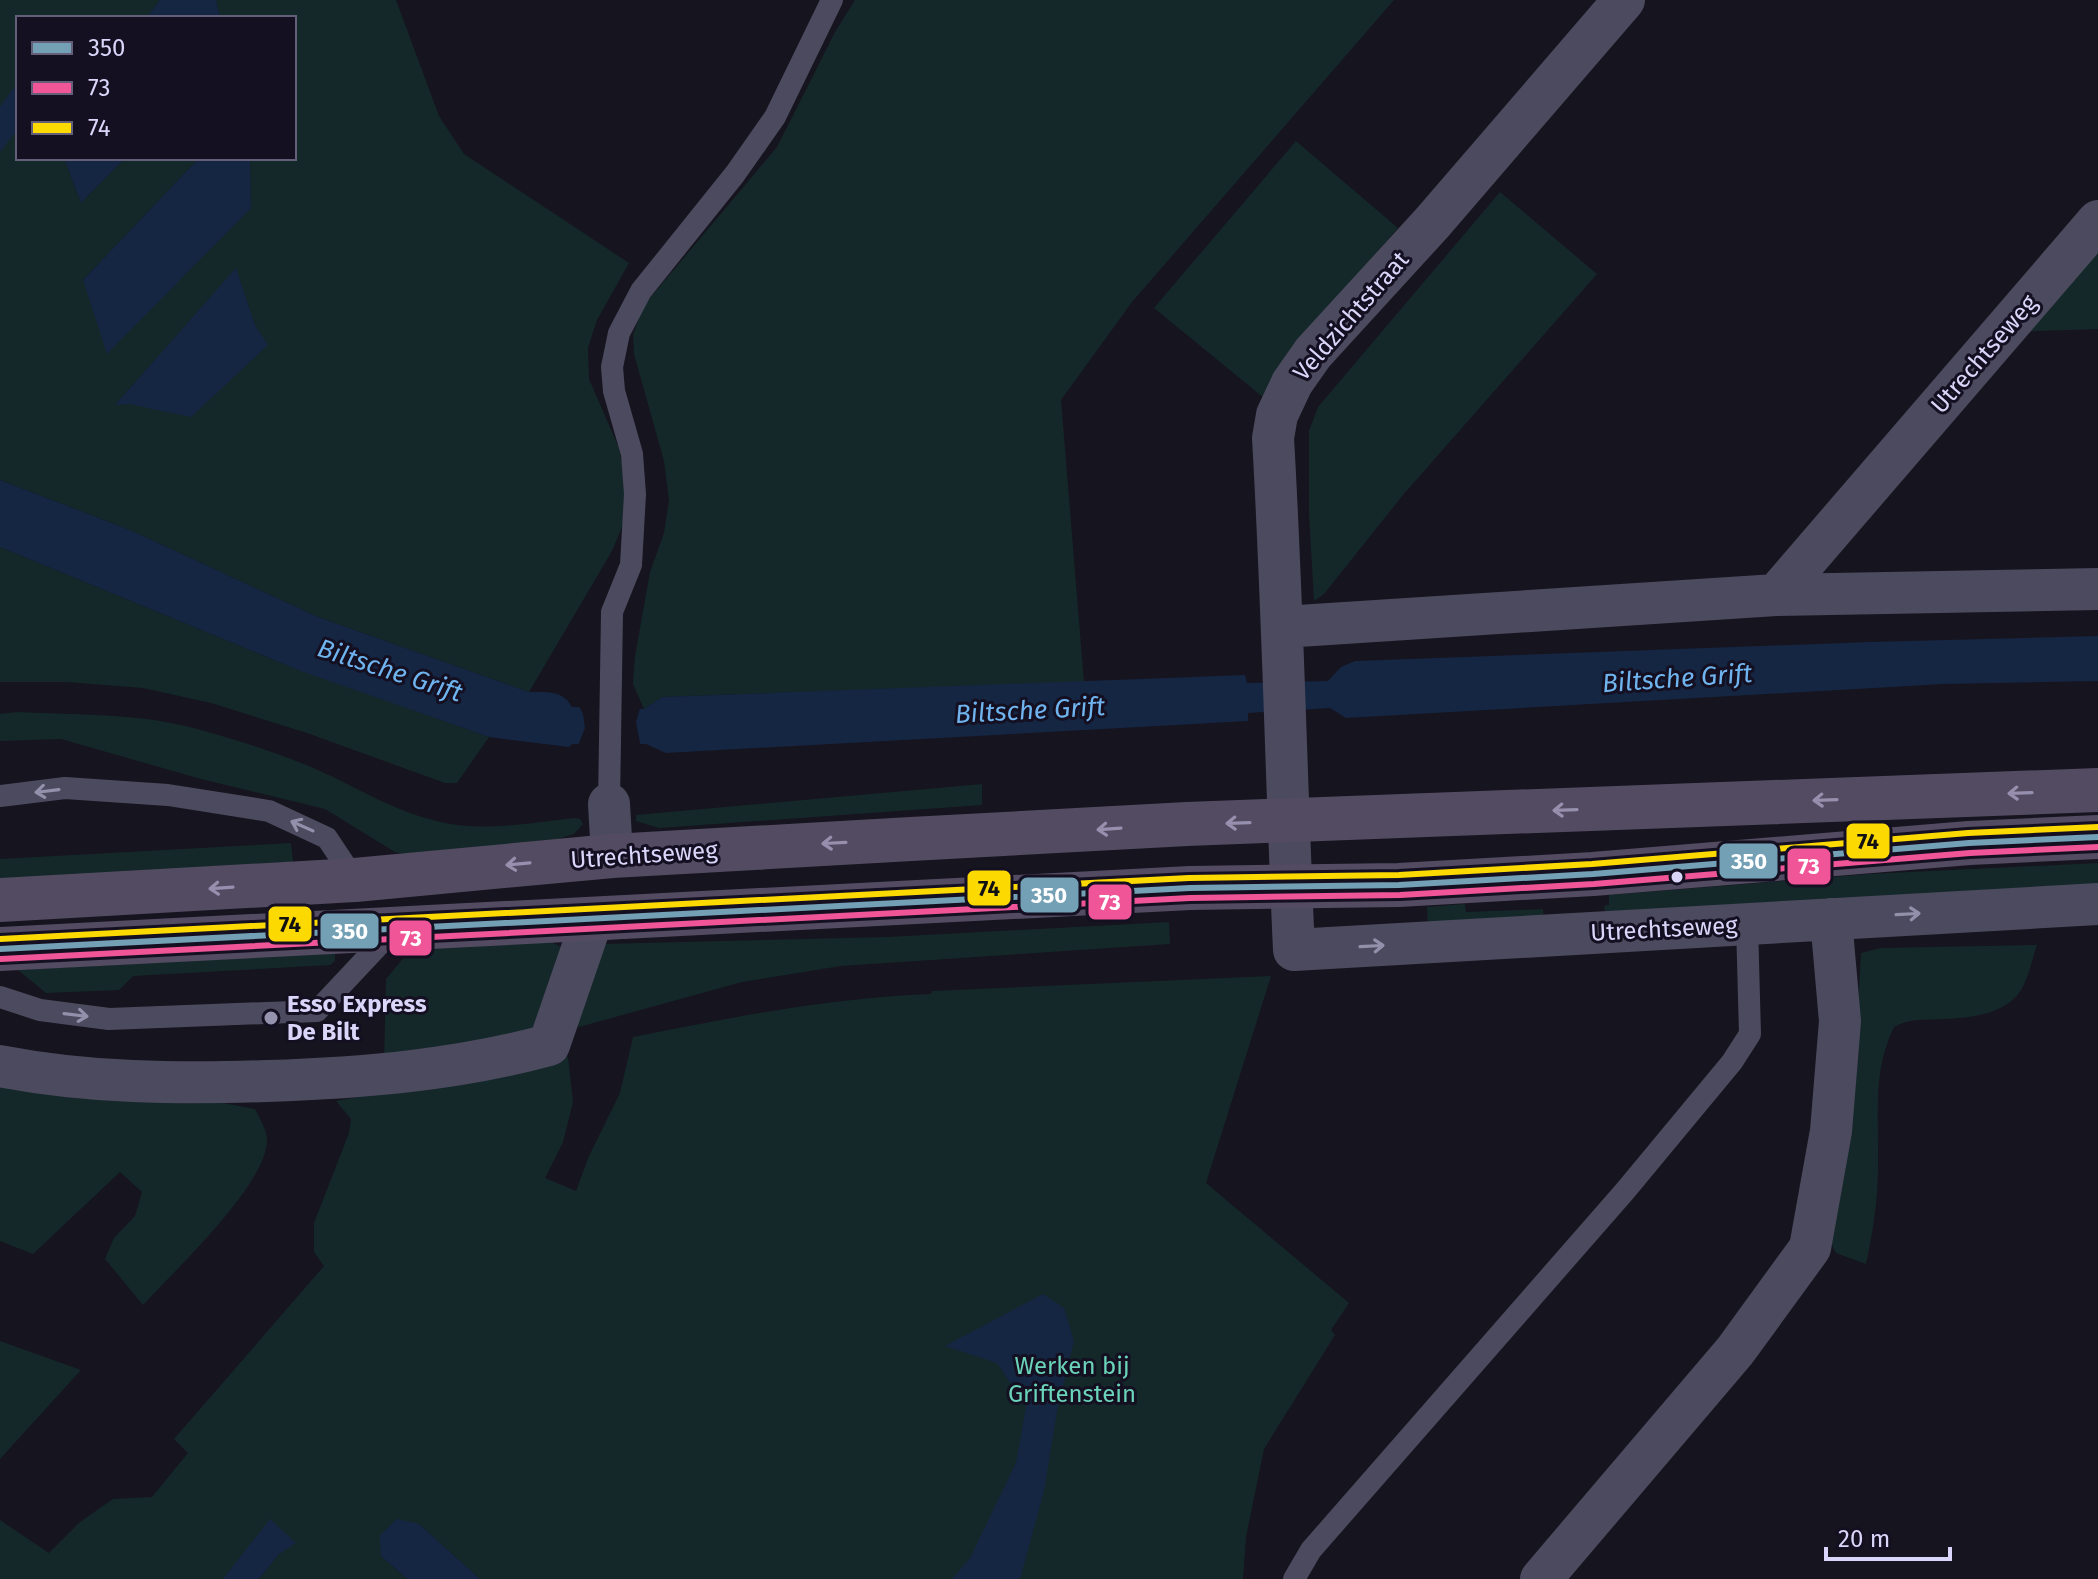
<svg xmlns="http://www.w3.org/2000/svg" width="2098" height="1579" font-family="'Fira Sans',sans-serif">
<rect width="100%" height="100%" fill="#16141e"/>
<!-- green -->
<path fill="#142829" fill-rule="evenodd" d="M0,0H160L146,18H18V158H64L81,203L125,158H199L83,280L251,208L250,158H294V18H220L216,0H396L439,116L464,154L629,263L597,320L588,348L589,379L619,448L626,484L624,522L612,551L529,692L318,617L130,530L0,480ZM236,269L255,325L267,345L129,404H116Z
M855,0H1394L1132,302L1061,400L1084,682L662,697L644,709L633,684L635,656L650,572L664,533L669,500L664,461L634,354L633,334L644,305L777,147L835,32Z
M1296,141L1398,228L1283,362L1264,398L1154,308Z
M1500,192L1597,274L1403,495L1324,594L1314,601L1309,514V431L1318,407Z
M2098,235V329L2012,332Z
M0,547L279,662L489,737L457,783H445L307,733L211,703L143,688L67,682H0Z
M18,712C76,715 137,713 194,728C238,740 292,757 333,777C373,797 412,819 458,825C496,830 536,822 574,818L580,819L583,824L574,834L558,839L409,855L395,852L325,809L201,779L61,739L0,741V714Z
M982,784V805L659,828L636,821V815Z
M291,843L293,862L0,879V859Z
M2098,863V887L1606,916L1604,906L1609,905V895L1869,874Z
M1465,904L1466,912L1543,909L1544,921L1428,927L1427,907Z
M1169,922L1170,944L841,966L742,982L579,1027L572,1021L602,944L888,937Z
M551,942L567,950L545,1022L513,1046L384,1065L386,979L411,949Z
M2037,945C2032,959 2028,981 2019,993C2002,1015 1969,1018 1943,1019C1925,1020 1911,1018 1894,1027C1872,1071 1879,1118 1878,1166C1878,1199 1873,1232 1866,1264L1836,1253L1828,1237L1856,1041L1861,953L1881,948Z
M335,953V961L330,965L133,976L119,990L46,993L18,970Z
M1271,976L1206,1183L1349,1303L1331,1330L1335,1335L1264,1449L1246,1537L1243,1579H480L419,1524L381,1556L407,1579H259L279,1554L245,1553L223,1579H0V1520L49,1553L80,1522L113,1499L152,1497L188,1453L174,1439L324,1266L314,1252V1223L349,1133L351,1119L336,1101L568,1057L573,1102L563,1142L545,1178L576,1191L589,1156L620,1093L633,1037C734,1017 828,998 931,994L932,991Z
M0,1080L207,1100L255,1109C259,1117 266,1129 267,1138C270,1182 173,1272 143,1305L105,1259L114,1238L135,1216L142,1192L120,1172L33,1254L0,1241Z
M0,1341L81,1370L0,1459Z"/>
<!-- water -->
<path fill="#152643" d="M160,0H216L220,18H146Z
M18,82V129L0,152V107Z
M64,158H125L81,203Z
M199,158H250L251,208L107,354L83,280Z
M236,268L255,325L268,345L191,417L129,404L115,405Z
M0,480L130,530L318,617L529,692C548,692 563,690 572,707L644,709L662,697L1245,675L1247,683L1328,681L1341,667L1355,661L1870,642L2098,636V681L1943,684L1346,718L1330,708L1248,713V721L666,753L646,744H572L569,747L489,737L301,671L0,547Z
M1043,1294L1064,1308L1074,1341L1057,1411L1044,1491L1020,1579H952L970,1558L1016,1463L1026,1407L997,1363L945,1346Z
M270,1519L296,1543L279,1554L259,1579H223Z
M397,1519L419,1524L480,1579H407L381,1556L380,1535Z"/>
<!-- pier -->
<path fill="#16141e" d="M578,704L641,705L636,722L641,748H577L585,728L583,714Z"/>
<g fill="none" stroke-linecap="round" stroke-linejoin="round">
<!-- service -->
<path stroke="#4c4a5e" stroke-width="22" d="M0,796L65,788L168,795L269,811L327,838L355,880
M609,804L612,612L631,565L635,494L632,454L614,391L612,367L619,333L641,291L735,174L775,117L832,0
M0,997L40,1010L109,1019L317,1011L393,930
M1294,1579L1311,1550L1625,1191L1732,1062L1750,1034L1747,924"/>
<!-- minor -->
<path stroke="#4c4a5e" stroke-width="42" d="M1624,0L1432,223L1313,353L1292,383L1277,415L1273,438C1283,609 1286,779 1294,950L2098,904
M1776,595L2098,221
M1283,627L1776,595L2098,589
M609,804L612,856
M0,1066C88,1083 177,1084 267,1081C362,1078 457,1070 549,1045L592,920
M1541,1579L1735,1351L1810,1248L1831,1131L1840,1021L1831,919"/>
<!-- primary -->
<path stroke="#534b62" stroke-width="44" d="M0,900L355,880L612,856L911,839L1187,824L2098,790
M0,949L1190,888L1399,885L1593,874L1969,843L2098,837"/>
<!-- bus-1 casing -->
<g stroke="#141022" stroke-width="12">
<path id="bus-1" d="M0,949L1190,888L1399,885L1593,874L1969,843L2098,837"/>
</g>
<!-- bus-2 casing -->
<g stroke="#141022" stroke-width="12">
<path id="bus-2" d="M1,959L1190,898L1400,895L1594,884L1970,853L2098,847"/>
</g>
<!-- bus-3 casing -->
<g stroke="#141022" stroke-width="12">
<path id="bus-3" d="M0,939L1189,878L1399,875L1592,864L1968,833L2098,827"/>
</g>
<!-- bus-1 -->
<use href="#bus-1" stroke="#74a0b6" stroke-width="6"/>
<!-- bus-2 -->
<use href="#bus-2" stroke="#ef5597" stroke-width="6"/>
<!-- bus-3 -->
<use href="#bus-3" stroke="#fcd900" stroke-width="6"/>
</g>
<!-- one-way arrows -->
<defs><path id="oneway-shaft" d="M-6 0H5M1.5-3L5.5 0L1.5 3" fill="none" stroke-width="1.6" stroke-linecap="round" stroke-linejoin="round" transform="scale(2)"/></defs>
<g stroke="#9390ac">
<use href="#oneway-shaft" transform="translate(47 791) rotate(173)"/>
<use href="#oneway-shaft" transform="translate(302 826) rotate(-156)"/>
<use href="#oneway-shaft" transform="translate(1908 914) rotate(-3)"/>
<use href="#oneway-shaft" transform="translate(1372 946) rotate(-3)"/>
<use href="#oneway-shaft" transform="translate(76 1015) rotate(7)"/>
</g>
<g stroke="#9690ae">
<use href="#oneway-shaft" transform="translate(2020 793) rotate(178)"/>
<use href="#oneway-shaft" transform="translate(1825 800) rotate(178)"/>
<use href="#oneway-shaft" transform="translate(1565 810) rotate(178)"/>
<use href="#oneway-shaft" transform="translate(1238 823) rotate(178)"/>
<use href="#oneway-shaft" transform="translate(1109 829) rotate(176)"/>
<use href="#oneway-shaft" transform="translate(834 843) rotate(177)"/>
<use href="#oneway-shaft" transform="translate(518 864) rotate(175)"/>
<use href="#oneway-shaft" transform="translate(221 888) rotate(176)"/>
</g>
<!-- markers -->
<circle fill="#dad6fa" stroke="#141022" stroke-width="3" cx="1677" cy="877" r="7"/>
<circle fill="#9592ad" stroke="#141022" stroke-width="3" cx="271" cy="1018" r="8"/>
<g text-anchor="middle" stroke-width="6" stroke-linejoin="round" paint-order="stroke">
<!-- street labels -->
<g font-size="24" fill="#dad6fa" stroke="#141022">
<text transform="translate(1351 316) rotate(-49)" y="8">Veldzichtstraat</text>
<text transform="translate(1984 354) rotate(-49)" y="8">Utrechtseweg</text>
<text transform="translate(644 855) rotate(-4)" y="8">Utrechtseweg</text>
<text transform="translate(1664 929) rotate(-3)" y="8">Utrechtseweg</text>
</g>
<!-- poi labels -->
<g font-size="24" font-weight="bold" fill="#dad6fa" stroke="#141022" text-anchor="start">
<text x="287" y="1012">Esso Express<tspan x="287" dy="28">De Bilt</tspan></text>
</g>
<!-- park labels -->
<g font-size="24" fill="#6ad3b9" stroke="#141022">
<text x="1072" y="1374">Werken bij<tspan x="1072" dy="28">Griftenstein</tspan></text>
</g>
<!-- water labels -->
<g font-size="26" font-style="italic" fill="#6fb4ef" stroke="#141022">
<text transform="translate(390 670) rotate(18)" y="9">Biltsche Grift</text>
<text transform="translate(1677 678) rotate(-4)" y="9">Biltsche Grift</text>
<text transform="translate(1030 710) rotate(-3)" y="9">Biltsche Grift</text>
</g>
</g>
<g stroke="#141022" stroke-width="3">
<rect x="1845" y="822" width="46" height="38" rx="8" fill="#fcd900"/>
<rect x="1718" y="842" width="61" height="38" rx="8" fill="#74a0b6"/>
<rect x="1786" y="847" width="46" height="39" rx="8" fill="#ef5597"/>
<rect x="966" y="869" width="46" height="38" rx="8" fill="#fcd900"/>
<rect x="1019" y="876" width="61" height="38" rx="8" fill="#74a0b6"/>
<rect x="1087" y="883" width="46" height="38" rx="8" fill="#ef5597"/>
<rect x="267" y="905" width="46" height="38" rx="8" fill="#fcd900"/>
<rect x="319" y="912" width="61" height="38" rx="8" fill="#74a0b6"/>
<rect x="388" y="919" width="45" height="38" rx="8" fill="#ef5597"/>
</g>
<g font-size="22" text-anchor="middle" font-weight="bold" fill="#fff">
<text x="1749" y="869">350</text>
<text x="1809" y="874">73</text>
<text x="1049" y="903">350</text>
<text x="1110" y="910">73</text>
<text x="350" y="939">350</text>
<text x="411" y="946">73</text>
</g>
<g font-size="22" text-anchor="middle" font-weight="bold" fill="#111">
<text x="1868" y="849">74</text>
<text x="989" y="896">74</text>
<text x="290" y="932">74</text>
</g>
<!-- legend -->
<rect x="16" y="16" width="280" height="144" fill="#141022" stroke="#635f78" stroke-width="2"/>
<rect x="32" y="42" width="40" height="12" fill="#74a0b6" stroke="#635f78" stroke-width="2"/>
<text x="88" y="56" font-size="24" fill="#dad6fa">350</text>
<rect x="32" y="82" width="40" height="12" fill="#ef5597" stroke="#635f78" stroke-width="2"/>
<text x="88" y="96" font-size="24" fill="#dad6fa">73</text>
<rect x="32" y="122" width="40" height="12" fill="#fcd900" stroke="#635f78" stroke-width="2"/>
<text x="88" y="136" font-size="24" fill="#dad6fa">74</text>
<!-- scale -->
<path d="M1826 1547v12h124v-12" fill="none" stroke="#dad6fa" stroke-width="4"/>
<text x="1838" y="1547" font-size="24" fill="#dad6fa" stroke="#141022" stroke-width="6" paint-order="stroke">20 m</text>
</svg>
